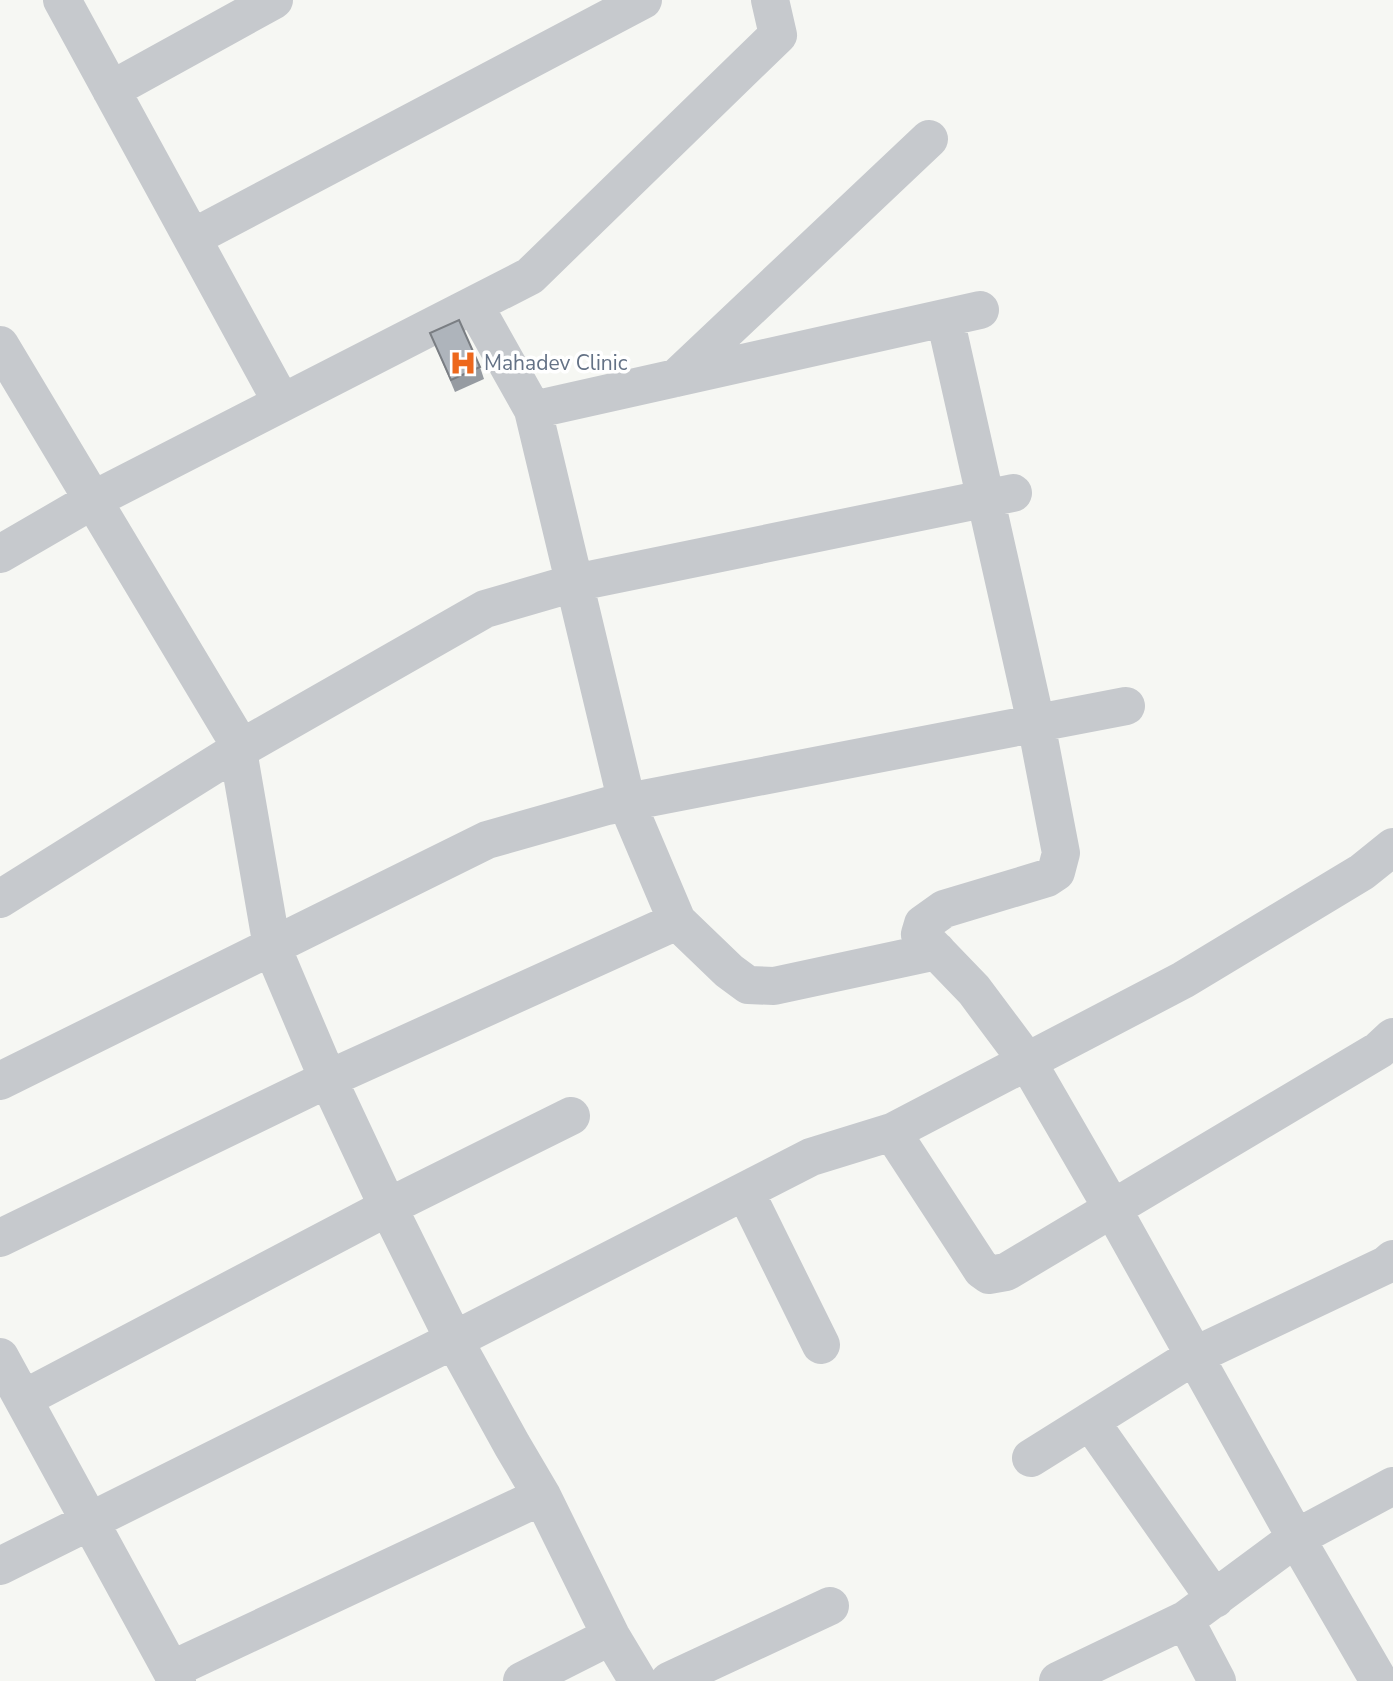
<svg xmlns="http://www.w3.org/2000/svg" width="1393" height="1681" font-family="'Nunito Sans',sans-serif">
<rect width="100%" height="100%" fill="#f6f7f3"/>
<g fill="none" stroke-linecap="round" stroke-linejoin="round">
<!-- minor -->
<path stroke="#c6c9cd" stroke-width="38" d="M62,0L282,403
M111,90L274,0
M192,238L643,0
M474,305L533,410L627,803L677,921L729,971L748,985L774,986L937,951
M945,318L1036,723L1061,853L1056,872L1047,878L944,909L923,924L920,934L974,990L1027,1061L1112,1208L1296,1538L1379,1681
M0,345L236,739L272,947L328,1079L388,1207L454,1340L512,1445L542,1496L611,1636L638,1681
M676,378L929,139
M533,410L980,310
M0,554L93,500L530,276L778,35L770,0
M0,899L238,750L485,609L574,583L1013,493
M0,1081L487,840L607,806L1126,706
M892,1132L982,1270L989,1275L1006,1272L1379,1050L1393,1037
M745,1191L821,1345
M0,1238L328,1079L677,921
M0,1357L177,1681
M23,1399L388,1207L571,1116
M1090,1421L1215,1599
M1031,1458L1194,1356L1386,1265L1393,1259
M0,1566L454,1340L811,1157L892,1132L1183,980L1362,872L1393,847
M1185,1620L1217,1681
M171,1670L542,1496
M522,1681L611,1636
M669,1681L830,1606
M1058,1681L1185,1620L1296,1538L1393,1486"/>
</g>
<!-- wall -->
<path fill="#969ba1" d="M430,333L480,367L484,379L455,392Z"/>
<!-- building -->
<path fill="#aeb4bb" stroke="#7a7e83" stroke-width="2" d="M459,320L480,367L451,380L430,333Z"/>
<!-- icons -->
<defs>
<g id="hospital-bare" transform="scale(2.1)"><path d="M-5-5h3v3.5h4V-5h3V5h-3V1.5h-4V5h-3Z" fill="#ed681d" stroke="#fff" stroke-width="2.5" paint-order="stroke"/></g>
</defs>
<g fill-rule="evenodd">
<use href="#hospital-bare" x="463" y="363"/>
</g>
<g text-anchor="middle" stroke-width="7" stroke-linejoin="round" paint-order="stroke">
<!-- poi labels -->
<g font-size="21" fill="#647286" stroke="#fff" text-anchor="start">
<text x="484" y="370">Mahadev Clinic</text>
</g>
</g>
</svg>
